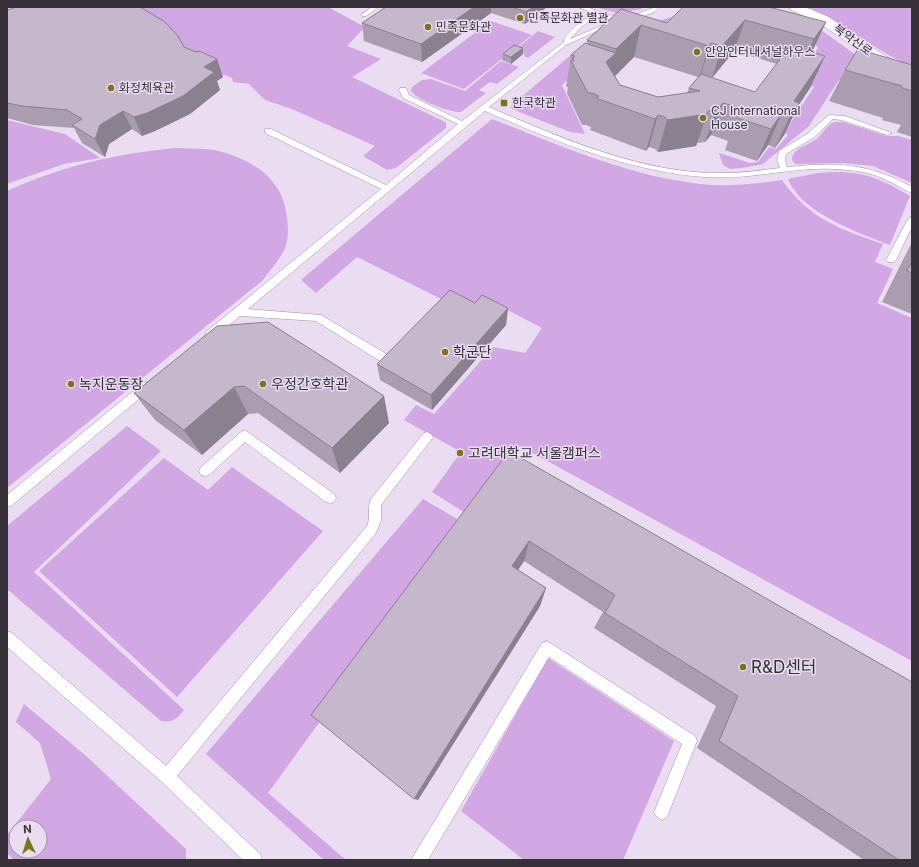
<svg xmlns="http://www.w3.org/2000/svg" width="919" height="867" font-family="Inter,'Noto Sans KR',sans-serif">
<rect width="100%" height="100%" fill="#eadcf1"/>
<!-- green -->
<path fill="#d1a8e4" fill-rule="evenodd" d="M115,7H328L365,27L347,46L381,59L352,77L445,122L446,123V128L396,168L387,170L363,156L375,146L292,109L265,100L249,84L233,82L232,78L193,63Z
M595,7H637L643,9L616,13Z
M807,7H912V66C873,51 845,22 807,7Z
M686,9L814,25L863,60L842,80H839L809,126L763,164L742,168L730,169L723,165L719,153L750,163L758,162L769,147L776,149L788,135L784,133L814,87L795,81L818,48L812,40L613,39L562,85L585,134L570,132L512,109L511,106L579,48L671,17Z
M491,21L532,35L464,89L421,73Z
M538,31L555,37L528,58L524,56V53L515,50Z
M501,61L519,67L497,84L490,82L479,90L486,93L461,112C451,113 417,100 411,91L412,87L422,80L431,79L465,91Z
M492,119C559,145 628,176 700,184C728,187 755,184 782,180C809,219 840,229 883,244L875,262L893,269L877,303L912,318V661L520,446L470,516L432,492L461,452L404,420L416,405L434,414L493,347L525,353L542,328L488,300L475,312L453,305L357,257L316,293L302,281V279Z
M7,120L65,134L100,158L64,164L7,184Z
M834,122H843L887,136H898L912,140V183L873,166L843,163L795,164L792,160C792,148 807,146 815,140C823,134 825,126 834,122Z
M177,148C189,149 203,148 214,150C247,157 281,176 286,212C288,222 289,235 286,245C282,258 270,270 262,281L7,488V191C61,166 119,153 177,148Z
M835,172C867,172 883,180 910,196L890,245C859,233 801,213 788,179L818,173Z
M127,426L161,451L34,572L184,710C177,719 172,723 161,721L7,589V526Z
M164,458L208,490L232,467L323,531L177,697L39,571Z
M423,499L464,523L268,793L346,860H324L206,754Z
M548,658L674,741L623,860H524L461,811Z
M24,704L85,755L186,849V860H14L7,853V835L51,779L40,743L16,722ZM16,827H40V851H16Z"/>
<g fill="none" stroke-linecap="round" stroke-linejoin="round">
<!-- lane casing -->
<g stroke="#9f92a6" stroke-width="1">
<path id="lane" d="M372,7H379L366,16H362V14Z
M578,7H587L606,14L607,15C617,16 626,16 636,14C645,12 651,7 660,7C650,17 630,20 616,20C609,20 601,18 594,20C585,22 577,31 570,39L610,22L615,23L566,45L489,107C561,138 645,175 725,173C743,173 762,170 780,168L777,160L779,151L807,134L829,115L845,116L892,133L888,135L841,120L833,119L813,138L786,154L785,160L787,167C837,162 868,163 912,187V193C903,190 896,184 888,181C875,174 861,171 847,170C799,164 752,181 704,177C628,171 554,141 485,111L248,309L321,315L388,355L389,358L388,361H380L316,321L240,316L214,338H206L205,335L206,332L381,189L265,133V129H271L386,185L458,124L403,98L399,90L400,88H406L409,95L462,121L564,42V39C573,27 583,17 598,15Z
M912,216V227L896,260L894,262H888L886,260L908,219Z
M147,382L151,383L152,386L151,389L11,506L7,507V495L143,383Z
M245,430L334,494L336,498L334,502L330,503L326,502L245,442L209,475L205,476L201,475L199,471L201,467L241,432Z
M427,432L431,434L433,437L431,440L381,505V521L376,533L177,776L260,854L262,860H243L162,782L7,647V631L12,633L166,766L367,526C371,517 367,507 371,499L423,434Z
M547,641L695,736L697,741L667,817L662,820L657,817L654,812L682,744L549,657L428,860H411L542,643Z"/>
</g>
<!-- secondary casing -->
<g stroke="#9f92a6" stroke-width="1">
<path id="secondary" d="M789,7H805L829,17L879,52L896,62L912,68V77L886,68L819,23L791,10Z"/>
</g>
<!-- lane -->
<use href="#lane" fill="#fff" fill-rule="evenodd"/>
<!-- secondary -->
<use href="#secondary" fill="#fff" fill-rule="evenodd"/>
</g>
<!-- wall -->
<path fill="#a99daf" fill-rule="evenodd" d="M386,7H547L525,24L491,13L422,62L364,41L362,23Z
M683,7L826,22L812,52L825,56L810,88L798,106L784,135L775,148L768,145L757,161L725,150L728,141L711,135L705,142L697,143L696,146L658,152L655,149L649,147L646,151L590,130L591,127L586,125H582L567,93L568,87H566L571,55L587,44V40L621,9L667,23ZM734,51L777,64L755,92L712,78ZM634,57L698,77L689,88L687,93L658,97L620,85L615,76Z
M7,10L184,47L196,52L217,59L223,77L217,81L220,90L190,114L155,131L142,136L132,129L109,144L105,157L82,143L74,128L33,125L7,118Z
M503,54H523L511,64L502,60Z
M912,65V137L897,132L901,125L882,120L883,118L829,101L845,70Z
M912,242V314L882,302Z
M475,303L508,308L506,325L432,410L380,380L377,364Z
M217,326L389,423L340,473L258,413L248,414L202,455L155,420L134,393Z
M509,451L912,860H864L697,748L716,706L594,628L603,612L524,561L518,570L546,588L540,606L418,800Z"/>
<!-- shaded-wall -->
<path fill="#8a808f" d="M474,7H491V13L422,62L421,44Z
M533,7H547L525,24L526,12Z
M745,20L734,51L712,78L722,46Z
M826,22L811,54L800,71L814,39Z
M641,25L634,57L610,81L606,62L615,54L616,49Z
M711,43L701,74L699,77L709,46Z
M523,48V54L511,64V57Z
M825,56L810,88L798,106L784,135L775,148L790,116L794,101Z
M217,59L223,77L217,81L220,90L190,114L155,131L142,136L134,117L204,67Z
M723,103L711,135L705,142L717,110Z
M123,111L132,129L109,144L105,157L95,139L100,125Z
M782,113L768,145L757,161L771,129Z
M707,114L696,146L658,152L667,120Z
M658,115L649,147L646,151L655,119Z
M508,308L506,325L432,410L431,395Z
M234,387L248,414L202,455L184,430Z
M384,396L389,423L340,473L332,448Z
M529,541L524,561L508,585L512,566Z
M546,588L540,606L418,800L414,799Z"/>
<!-- building -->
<path fill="#c5b7cc" stroke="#8a808f" d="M17,7H140L165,22L178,36L184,47L196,52L199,51L217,59L204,67L214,72L183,96L147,113L134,117L123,111L100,125L95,139L72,125L82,119L67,110L22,106L7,103V10Z
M386,7H474L421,44L362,23Z
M512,7H533L526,12Z
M683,7H769L826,22L814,39L745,20L722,46L711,43L709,46L641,25L616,49L587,40L621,9L667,23Z
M585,43L616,53L606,62L620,85L658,97L700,91L689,88L701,74L755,92L790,46L825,56L794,101L799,103L790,116L782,113L771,129L737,118L744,109L723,103L717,110L708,111L707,114L667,120L665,117L658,115L655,119L596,98L599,96L592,93H588L571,61H574L573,58L575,56L571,55Z
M514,45L523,48L511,57L503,54Z
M858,49L912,65V91L902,88V86L845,70Z
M912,262V273L907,271Z
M450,290L475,303L482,295L508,308L431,395L377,364Z
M268,322L384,396L332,448L244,386L234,387L184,430L134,393L217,326Z
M509,451L912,682V860H899L719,741L738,696L605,613L615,595L529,541L512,566L546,588L414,799L311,715Z"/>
<!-- markers -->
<g fill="#7c7518" stroke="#eadcf1" stroke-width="1.5">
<circle cx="520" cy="18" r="4"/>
<circle cx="428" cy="27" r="4"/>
<circle cx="697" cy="52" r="4"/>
<circle cx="111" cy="88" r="4"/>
<rect x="500" y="99" width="8" height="8" rx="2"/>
<circle cx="703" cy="118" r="4"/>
<circle cx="445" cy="352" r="4"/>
<circle cx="71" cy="384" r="4"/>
<circle cx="263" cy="384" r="4"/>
<circle cx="460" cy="453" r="4"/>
<circle cx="743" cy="667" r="4"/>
</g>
<g text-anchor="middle" stroke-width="3" stroke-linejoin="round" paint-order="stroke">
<!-- far-poi labels -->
<g font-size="12" fill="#37323a" stroke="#eadcf1" text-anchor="start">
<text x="528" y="22">민족문화관 별관</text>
<text x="436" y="31">민족문화관</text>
<text x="705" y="56">안암인터내셔널하우스</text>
<text x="119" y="92">화정체육관</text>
<text x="512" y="107">한국학관</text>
<text x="711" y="115">CJ International<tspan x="711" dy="14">House</tspan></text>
</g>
<!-- far-street labels -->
<g font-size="12" fill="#37323a" stroke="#eadcf1">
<text transform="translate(853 40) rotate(36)" y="4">북악산로</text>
</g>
<!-- poi labels -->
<g font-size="14" fill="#37323a" stroke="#eadcf1" text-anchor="start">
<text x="453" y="357">학군단</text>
<text x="79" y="389">녹지운동장</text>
<text x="271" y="389">우정간호학관</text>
<text x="468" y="458">고려대학교 서울캠퍼스</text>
</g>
<!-- near-poi labels -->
<g font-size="17" fill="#37323a" stroke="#eadcf1" text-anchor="start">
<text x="751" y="673">R&amp;D센터</text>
</g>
</g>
<!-- border -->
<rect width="919" height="867" fill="none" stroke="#37323a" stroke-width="16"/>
<!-- north arrow -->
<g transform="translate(28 839) rotate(356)"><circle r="19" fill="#eadcf1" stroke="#a298a8"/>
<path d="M0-3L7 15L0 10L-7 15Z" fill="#7c7518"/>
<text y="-6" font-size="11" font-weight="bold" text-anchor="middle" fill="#37323a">N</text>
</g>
</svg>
